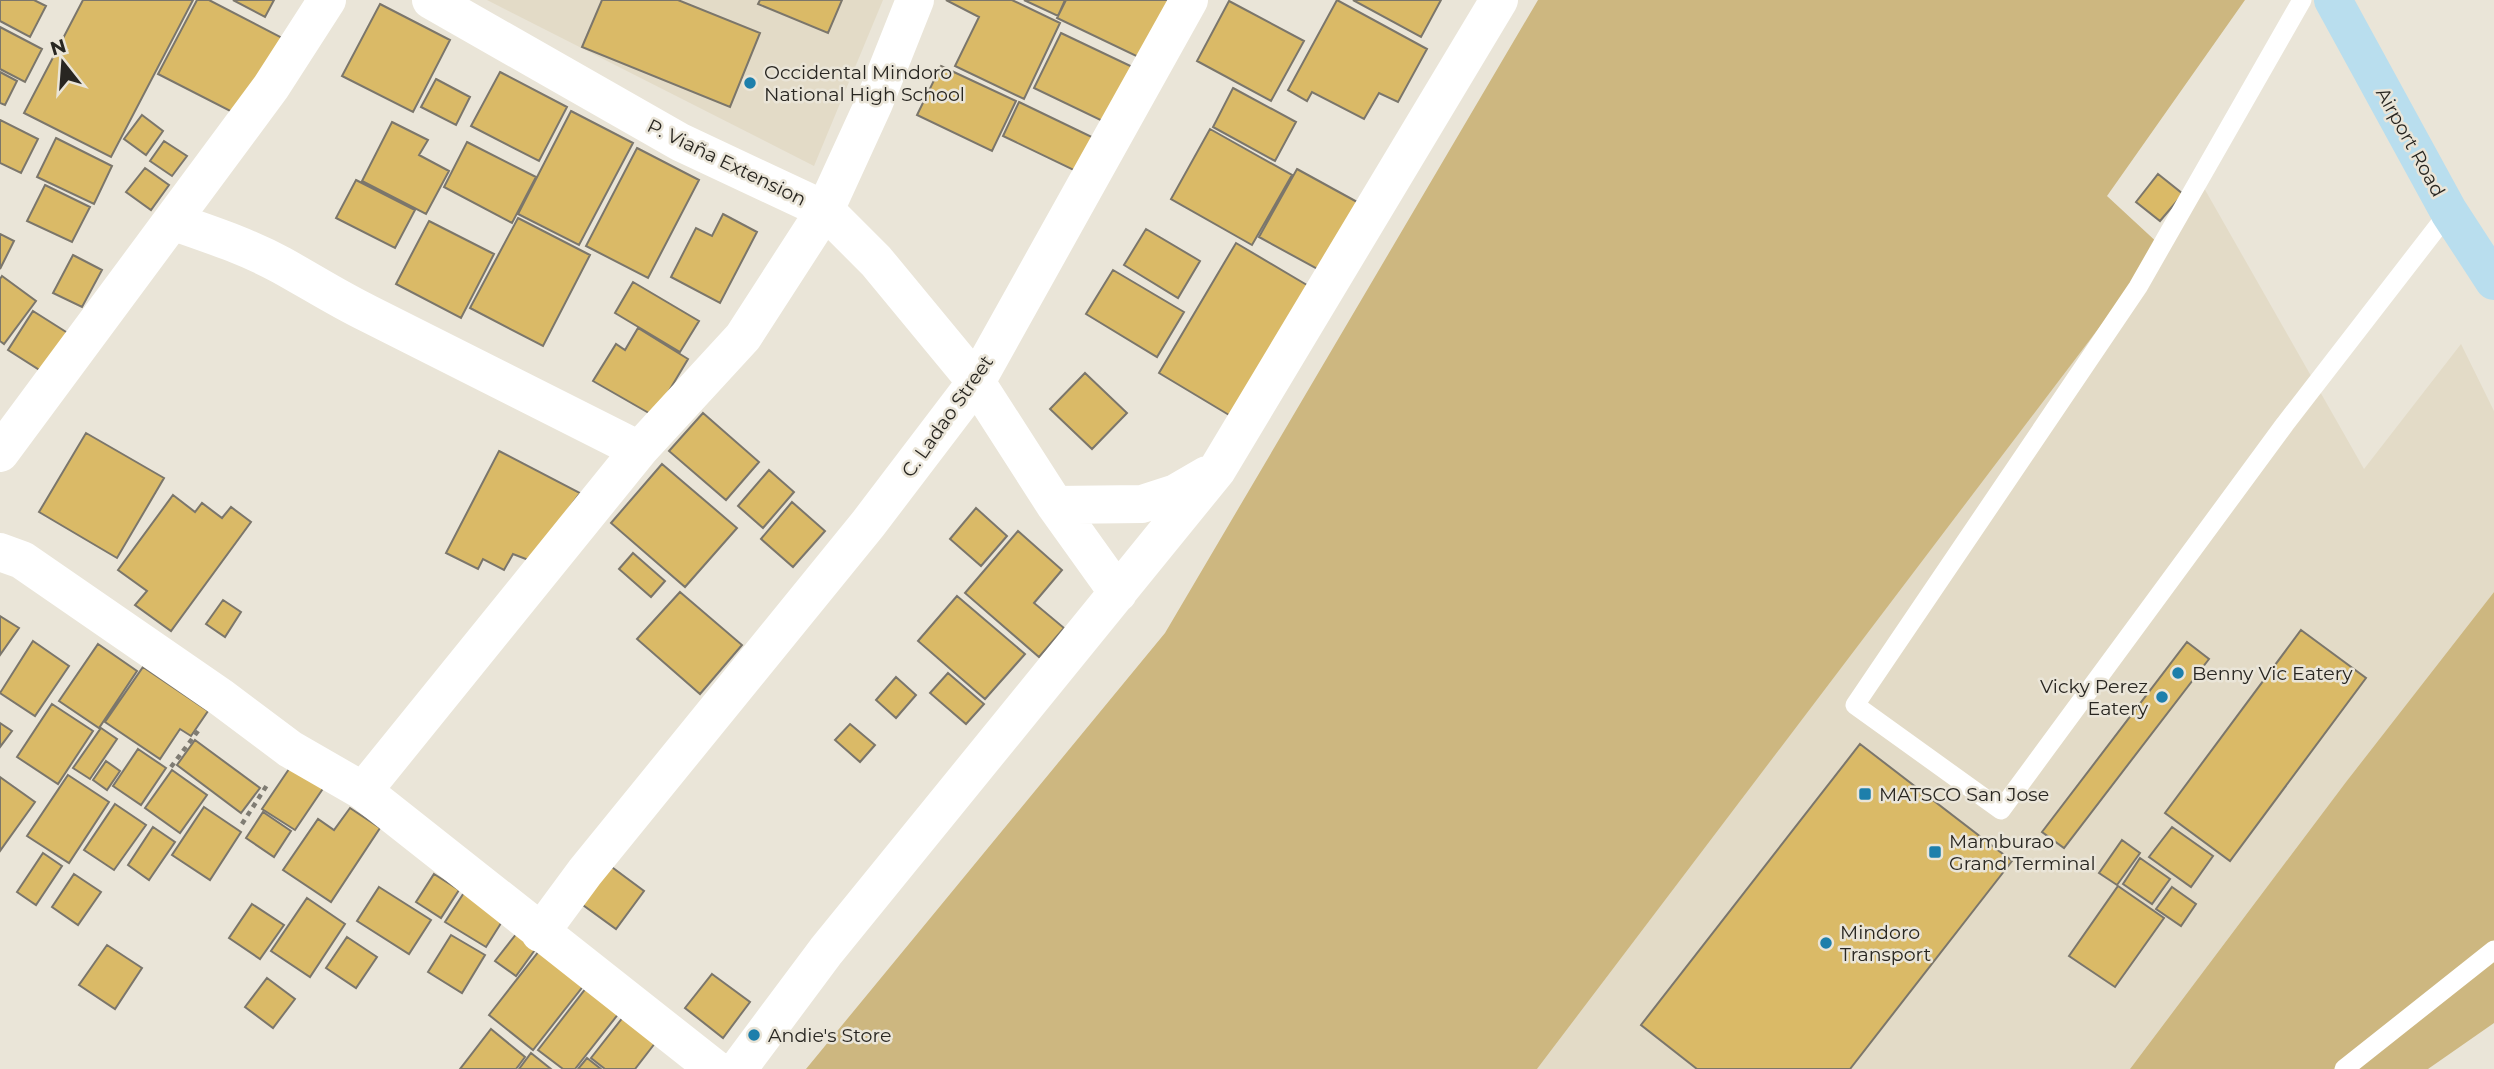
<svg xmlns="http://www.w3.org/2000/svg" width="2494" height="1069" font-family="Montserrat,sans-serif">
<rect width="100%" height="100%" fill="#eae5d8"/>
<!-- built -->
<path fill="#e3dbc7" d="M487,0H883L814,166Z
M2204,188L2364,469L2461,344L2494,411V592L2346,782L2130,1069H1537Z"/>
<!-- green -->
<path fill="#cdb780" d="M1538,0H2245L2107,196L2161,246L1537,1069H806L1165,633Z
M2494,592V1023L2428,1069H2130L2346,782Z"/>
<!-- building -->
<path fill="#daba67" stroke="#7b766b" stroke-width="2" d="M0,0H34L46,6L30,37L0,21Z
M83,0H193L111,157L24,113Z
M197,0H209L292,43L242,117L158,74Z
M233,0H274L265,17Z
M602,0H678L760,33L730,107L582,47Z
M760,0H842L828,33L758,4Z
M946,0H1012L1060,23L1024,99L955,66L979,17Z
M1024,0H1065L1058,16Z
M1066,0H1184L1153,64L1057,18Z
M1337,0L1427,49L1398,102L1379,93L1364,119L1312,92L1307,101L1288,90Z
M1353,0H1441L1421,37Z
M1229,1L1304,41L1271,101L1197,61Z
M380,4L450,40L413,112L342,76Z
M0,27L42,49L25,82L0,69Z
M1061,33L1141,71L1115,127L1034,88Z
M941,66L1016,101L992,151L917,115Z
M0,72L17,81L5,105L0,103Z
M500,72L567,107L539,161L471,126Z
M436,79L470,97L456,125L421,107Z
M1233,88L1296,122L1275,161L1213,127Z
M1019,102L1098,140L1082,174L1003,136Z
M571,111L633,143L579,245L518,214Z
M142,115L163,131L146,155L124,139Z
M0,120L38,139L21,173L0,163Z
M392,122L428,140L419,155L449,171L426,214L362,181Z
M1210,129L1292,175L1252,245L1171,199Z
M56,138L112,166L94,204L37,177Z
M164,141L187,156L172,176L150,161Z
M467,142L536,177L512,223L444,187Z
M637,148L699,180L648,278L586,246Z
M145,168L169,185L151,210L126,192Z
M1297,169L1359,203L1321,271L1259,237Z
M2158,174L2183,194L2160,221L2136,202Z
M356,180L415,210L395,248L336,218Z
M45,185L90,207L72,242L27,221Z
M723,214L757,232L720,303L671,277L696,228L712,236Z
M518,218L590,255L543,346L470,308Z
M429,221L494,254L461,318L396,284Z
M1146,229L1200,261L1178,298L1124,265Z
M0,234L14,241L0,269Z
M1236,243L1317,291L1239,421L1159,373Z
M73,255L102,270L82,307L53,293Z
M1113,270L1184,312L1157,357L1086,314Z
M2,276L36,301L4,344L0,341V279Z
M633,282L699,321L680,352L615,313Z
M33,311L74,337L49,376L8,350Z
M638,328L688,359L654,416L593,381L616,344L625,350Z
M1085,373L1127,413L1092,449L1050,409Z
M703,413L759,462L726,500L669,451Z
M86,433L164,478L117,558L39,512Z
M499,451L580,493L531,561L513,554L504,570L483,559L478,569L446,553Z
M662,464L737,528L685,587L611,523Z
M769,470L794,492L763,528L738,506Z
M173,495L195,512L202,503L222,518L231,507L251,522L171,631L135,605L147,591L118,570Z
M792,502L825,531L793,567L761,539Z
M976,508L1007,536L981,566L950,539Z
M1018,531L1062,570L1034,603L1064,628L1039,657L965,593Z
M633,553L665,581L651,597L619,569Z
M680,592L742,645L700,694L637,639Z
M957,596L1025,654L985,699L918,641Z
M223,600L241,612L225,637L206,624Z
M0,616L19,628L0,655Z
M2301,630L2366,678L2230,861L2165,813Z
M33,641L69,666L35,716L0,693Z
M2187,642L2209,659L2064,848L2042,832Z
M98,644L137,671L99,728L59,701Z
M143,667L208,711L191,736L180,729L160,759L105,722Z
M948,673L984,704L966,724L930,693Z
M896,677L916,695L896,718L876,700Z
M52,704L93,731L58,784L17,757Z
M0,723L12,731L0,747Z
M850,724L875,745L860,762L835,740Z
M101,728L117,739L90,779L73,768Z
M195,740L260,788L241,813L177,765Z
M1860,744L2012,861L1850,1069H1697L1641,1025Z
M138,749L166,768L141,805L113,786Z
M106,761L120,771L107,790L93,780Z
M291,766L324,787L295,830L262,809Z
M172,770L207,795L180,833L145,808Z
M68,775L109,802L69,863L27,836Z
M0,777L35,802L0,851Z
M115,804L146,825L114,870L84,850Z
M204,807L241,832L210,880L172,855Z
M350,808L380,828L331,902L283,870L318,819L334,830Z
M263,812L291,831L274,857L246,838Z
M153,827L175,842L149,880L128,865Z
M2172,827L2213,856L2191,887L2149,857Z
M2122,840L2140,853L2117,885L2099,873Z
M43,853L62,866L36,905L17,892Z
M2140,858L2170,879L2152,904L2123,884Z
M605,862L644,891L616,929L576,900Z
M74,874L101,892L78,925L52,907Z
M434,874L459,890L441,918L416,902Z
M2118,886L2164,918L2115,987L2069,956Z
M379,887L431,920L409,954L357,921Z
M2172,887L2196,904L2181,926L2156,909Z
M467,888L508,912L486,947L445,922Z
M307,898L345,924L310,977L271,951Z
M252,904L284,925L260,959L229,938Z
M517,933L537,947L516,976L495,961Z
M451,935L485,955L462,993L428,972Z
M347,937L377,957L356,988L326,968Z
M107,945L142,968L115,1009L79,985Z
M543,946L588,980L533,1050L489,1015Z
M712,974L750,1002L723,1038L685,1008Z
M267,978L295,999L273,1028L245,1007Z
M590,983L623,1008L575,1069H563L538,1050Z
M627,1012L659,1038L635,1069H605L591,1058Z
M491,1029L525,1057L516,1069H460Z
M531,1053L551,1069H519Z
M587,1058L601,1069H578Z"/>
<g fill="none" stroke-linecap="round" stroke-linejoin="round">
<!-- path -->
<path stroke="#7f7c73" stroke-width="4.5" stroke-dasharray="5 5" stroke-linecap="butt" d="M171,767L198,731
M242,824L269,782"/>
<!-- lane -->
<path stroke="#fff" stroke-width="19" d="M2302,0L2138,287L1855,705L2001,810L2285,424L2449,212
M2344,1069L2494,950"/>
<!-- street -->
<path stroke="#fff" stroke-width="38" d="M431,0L680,142L825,210L876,261L976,382L1055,505L1118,593
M172,221C209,234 246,246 281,265C310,281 338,299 369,314C459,359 549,404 639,450
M0,453L271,87L327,0
M1055,505L1142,504L1176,493L1207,475
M0,552L22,560L222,698L290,749L363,791L715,1069
M363,791L639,450L743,337L825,210L874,103L915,0
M540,933L585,872L868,524L976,382L1189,0
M738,1069L826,951L1217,470L1499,0"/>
<!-- secondary -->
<path stroke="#b9deee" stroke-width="38" d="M2333,0L2449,212L2494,281"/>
</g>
<!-- markers -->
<g fill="#1d7fab" stroke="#eae5d8" stroke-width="2.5">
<circle cx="750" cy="83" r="7"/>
<circle cx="2178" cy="673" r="7"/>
<circle cx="2162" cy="697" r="7"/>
<rect x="1858" y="787" width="14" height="14" rx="3.5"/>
<rect x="1928" y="845" width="14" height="14" rx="3.5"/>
<circle cx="1826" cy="943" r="7"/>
<circle cx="754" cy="1035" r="7"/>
</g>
<g text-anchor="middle" stroke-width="5" stroke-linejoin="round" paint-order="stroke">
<!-- poi labels -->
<g font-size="19" fill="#282621" stroke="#eae5d8" text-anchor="start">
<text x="764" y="79">Occidental Mindoro<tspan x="764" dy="22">National High School</tspan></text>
<text x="2192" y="680">Benny Vic Eatery</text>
<text x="2148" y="693" text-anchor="end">Vicky Perez<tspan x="2148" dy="22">Eatery</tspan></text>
<text x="1879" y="801">MATSCO San Jose</text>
<text x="1949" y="848">Mamburao<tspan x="1949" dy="22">Grand Terminal</tspan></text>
<text x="1840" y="939">Mindoro<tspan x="1840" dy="22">Transport</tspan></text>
<text x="768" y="1042">Andie's Store</text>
</g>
<!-- street labels -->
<g font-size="19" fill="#282621" stroke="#eae5d8">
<text transform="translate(2411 142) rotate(61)" y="7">Airport Road</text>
<text transform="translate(727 162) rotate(26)" y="7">P. Viaña Extension</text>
<text transform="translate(947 416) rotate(-55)" y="7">C. Ladao Street</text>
</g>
</g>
<!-- north arrow -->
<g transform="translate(63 63) rotate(343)" stroke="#eae5d8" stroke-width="5" paint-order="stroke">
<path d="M0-5L12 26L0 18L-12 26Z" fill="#282621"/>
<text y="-10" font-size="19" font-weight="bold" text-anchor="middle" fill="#282621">N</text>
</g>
</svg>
